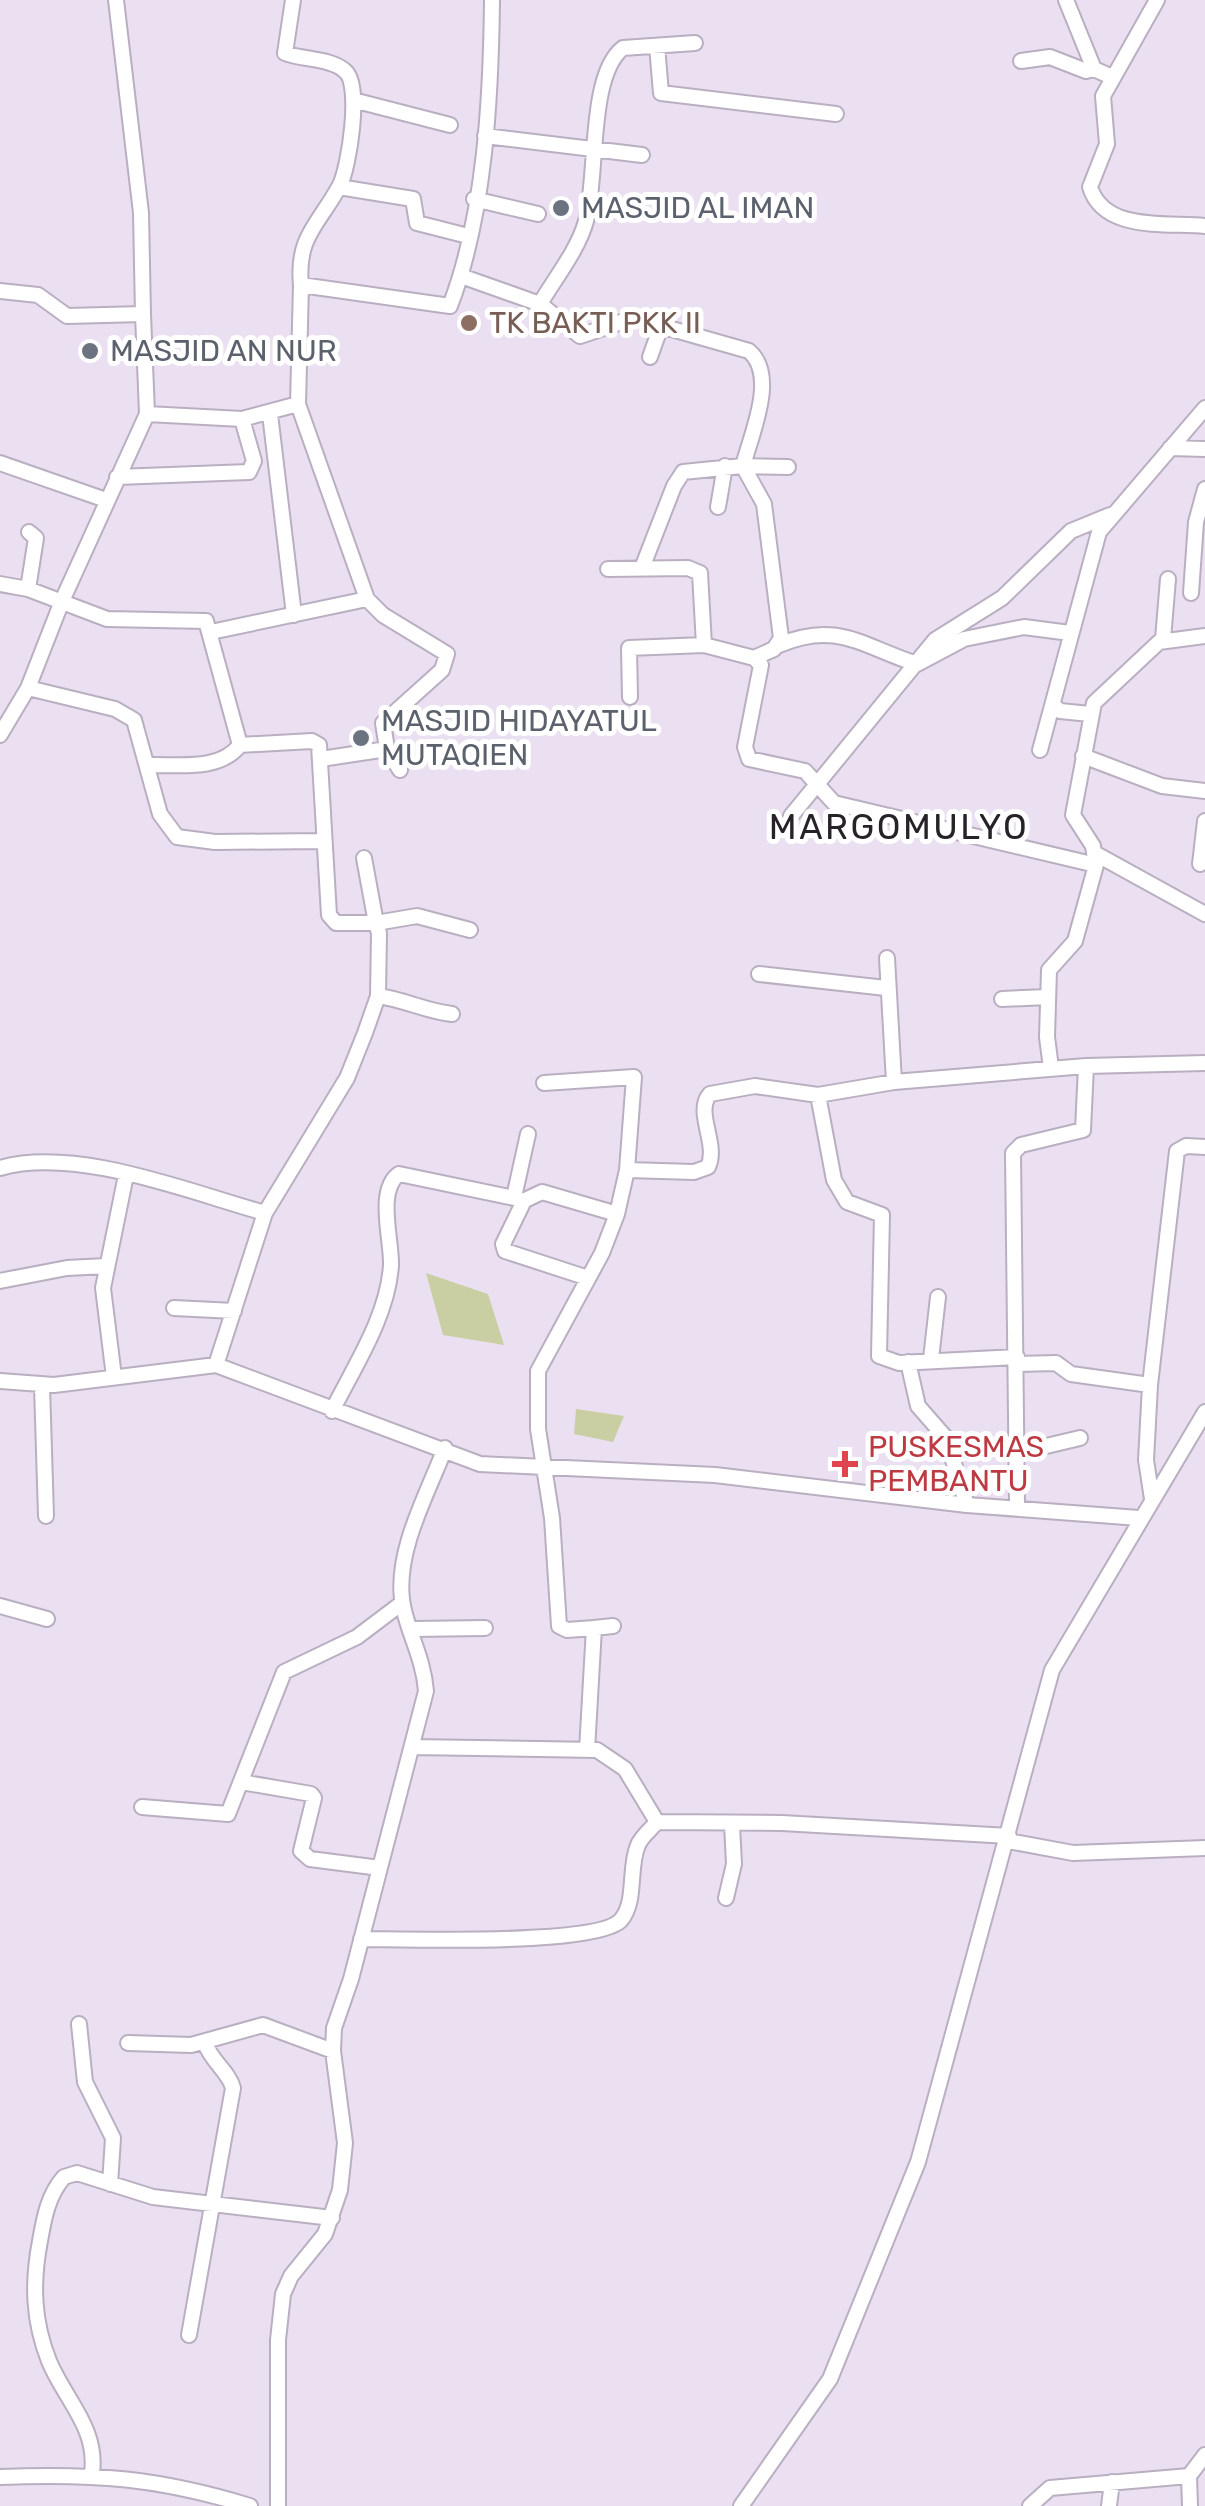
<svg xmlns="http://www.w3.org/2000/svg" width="1205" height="2506" font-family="Rubik,sans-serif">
<rect width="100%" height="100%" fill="#ebe0f2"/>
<!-- green -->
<path fill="#c9cfa2" d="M426,1273L488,1294L504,1345L443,1335Z
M576,1409L624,1416L613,1442L574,1434Z"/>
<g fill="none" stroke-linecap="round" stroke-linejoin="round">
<!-- minor casing -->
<g stroke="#b9afc0" stroke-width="18">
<path id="minor" d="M293,0L285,53C302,60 331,58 345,71C362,84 349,167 340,185C320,223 296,236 301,285
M1066,0L1094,69L1112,77
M1157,0L1103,96L1107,144L1090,187C1104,233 1169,222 1205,226
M657,46L661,93L836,114
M1021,61L1050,57L1086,71L1094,69
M353,100L450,125
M485,136L642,155
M339,187L413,199L417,223L468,236
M474,199L538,214
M461,276L540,304L580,336L633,318L749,351C778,376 751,434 743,466L683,472L674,486L642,568
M0,291L38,295L67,316L143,314L141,213L116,0
M540,304C555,278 578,250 586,221C598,175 588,75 623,48L695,43
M143,314L147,414
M650,357L661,326
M298,404L367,599L383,615L447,654L442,670L383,723L387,749L400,770
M270,414L294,615
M1170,448L1205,449
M0,463L106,500
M743,466L764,504L781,638L774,649L754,658
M743,466L788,467
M117,477L249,472L254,461L242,419
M718,507L725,466
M608,569L688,568L700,573L704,645L754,658L761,665L745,747L749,759L805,771L834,803L1096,865
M0,584L28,589L107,619L206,621L240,745L312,741L319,745L329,915L336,923H376L379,933L378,996L365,1033L347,1078L265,1213L216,1365
M28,589L36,538L29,532
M1191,593L1196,522L1205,489
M211,632L367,599
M1163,639L1168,579
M779,645C838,620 863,647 917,664L964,639L1024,627L1070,633
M28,688L115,709L134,720L160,814L177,837L215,842L322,841
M630,697L629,648L704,645
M1054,706L1060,711L1090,714
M0,735L28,688L62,601L147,414L242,419L298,404L301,285L450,306C485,215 491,97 492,0
M1040,750L1099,532L1205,408
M1083,756L1162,786L1205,791
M321,759L387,749
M148,765C178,764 219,772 240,745
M791,816L935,640L1002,598L1071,531L1110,515
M1096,854L1205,914
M364,858L376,923L417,916L470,930
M1200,864L1205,821
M887,958L894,1082
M759,974L886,988
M378,996C406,1000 425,1011 452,1014
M1002,999L1047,997
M1086,1066L1205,1063
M1051,1068L1047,1037L1049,970L1075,941L1096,865L1093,846L1073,815L1094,703L1159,642L1205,636
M544,1083L634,1077L627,1170
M818,1095L834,1180L847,1202L882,1215L879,1356L899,1363L1017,1357
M0,1168C76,1146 189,1192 265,1213
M514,1197L528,1134
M521,1202L542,1192L617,1214
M0,1281L67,1268L106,1266
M174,1308L234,1311
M931,1359L938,1297
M908,1362L918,1406L946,1438L967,1505
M1017,1364L1056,1363L1071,1374L1150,1385L1177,1151L1186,1146L1205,1147
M114,1377L103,1288L126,1175
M0,1381L54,1385L216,1365L480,1464L715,1475L967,1505L1139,1518
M1150,1385L1146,1460L1152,1499
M42,1386L46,1516
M332,1411C354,1367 388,1316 391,1265C392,1241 376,1190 399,1174L519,1199L522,1205L503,1244L505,1251L588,1278
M1017,1453L1080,1438
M0,1606L47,1619
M594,1628L613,1626
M413,1629L485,1628
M412,1747L597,1750L625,1769L657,1822
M587,1750L594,1628L567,1630L559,1626L552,1518L538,1429V1371L602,1253L617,1214L627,1170L694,1172L708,1167C719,1144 694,1112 710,1094L755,1086L818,1095L894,1082L1086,1066L1083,1130L1021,1145L1013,1153L1017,1505
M241,1782L311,1794L314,1798L301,1851L310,1859L380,1868
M142,1807L228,1814L284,1672L357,1637L402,1603
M1008,1841L1073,1853L1205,1848
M726,1898L734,1864L732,1825
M361,1939C403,1939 598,1946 621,1920C637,1901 628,1868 638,1845C641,1837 651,1829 657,1822L782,1823L1009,1836
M79,2024L85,2082L113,2138L110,2184
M128,2043L191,2045L263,2025L333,2051
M189,2335L233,2088C229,2072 211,2061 205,2043
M92,2473C98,2428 65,2400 49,2361C33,2321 32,2283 40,2241C44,2218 48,2195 64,2177L77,2173L153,2197L332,2218
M1189,2476L1190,2506
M0,2477C94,2473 159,2478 250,2506
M278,2506V2340L283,2294L291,2276L325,2234L340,2190L345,2143L333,2051L334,2028L351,1979L426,1691C423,1654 405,1628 402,1599C396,1549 428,1493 445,1448
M741,2506L830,2379L918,2162L1052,1670L1205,1412
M1030,2506L1050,2488L1189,2476L1205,2455
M1109,2506L1112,2482"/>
</g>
<!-- minor -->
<use href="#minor" stroke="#fff" stroke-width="14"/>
</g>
<!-- markers -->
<g fill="#6b7280" stroke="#fff" stroke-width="4">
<circle cx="561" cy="208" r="10"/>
<circle cx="90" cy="351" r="10"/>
<circle cx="361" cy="738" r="10"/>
</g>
<circle fill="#8d6e63" stroke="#fff" stroke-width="4" cx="469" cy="323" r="10"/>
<path fill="#e0444e" stroke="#fff" stroke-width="4" d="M840 1449h10v10h10v10h-10v10h-10v-10h-10v-10h10z"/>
<g text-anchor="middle" stroke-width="10" stroke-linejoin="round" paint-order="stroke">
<!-- worship labels -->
<g font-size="30" fill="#5b616d" stroke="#fff" text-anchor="start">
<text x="581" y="218">MASJID AL IMAN</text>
<text x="110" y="361">MASJID AN NUR</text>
<text x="381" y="731">MASJID HIDAYATUL<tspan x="381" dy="34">MUTAQIEN</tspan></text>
</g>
<!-- education labels -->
<g font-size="30" fill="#785e54" stroke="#fff" text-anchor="start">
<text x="489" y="333">TK BAKTI PKK II</text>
</g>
<!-- health labels -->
<g font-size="30" fill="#be3a42" stroke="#fff" text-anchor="start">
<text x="868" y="1457">PUSKESMAS<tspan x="868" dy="34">PEMBANTU</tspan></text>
</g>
<!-- quarter labels -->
<g font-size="35" letter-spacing="2.5" fill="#262228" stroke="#fff">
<text x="899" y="839">MARGOMULYO</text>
</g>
</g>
</svg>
